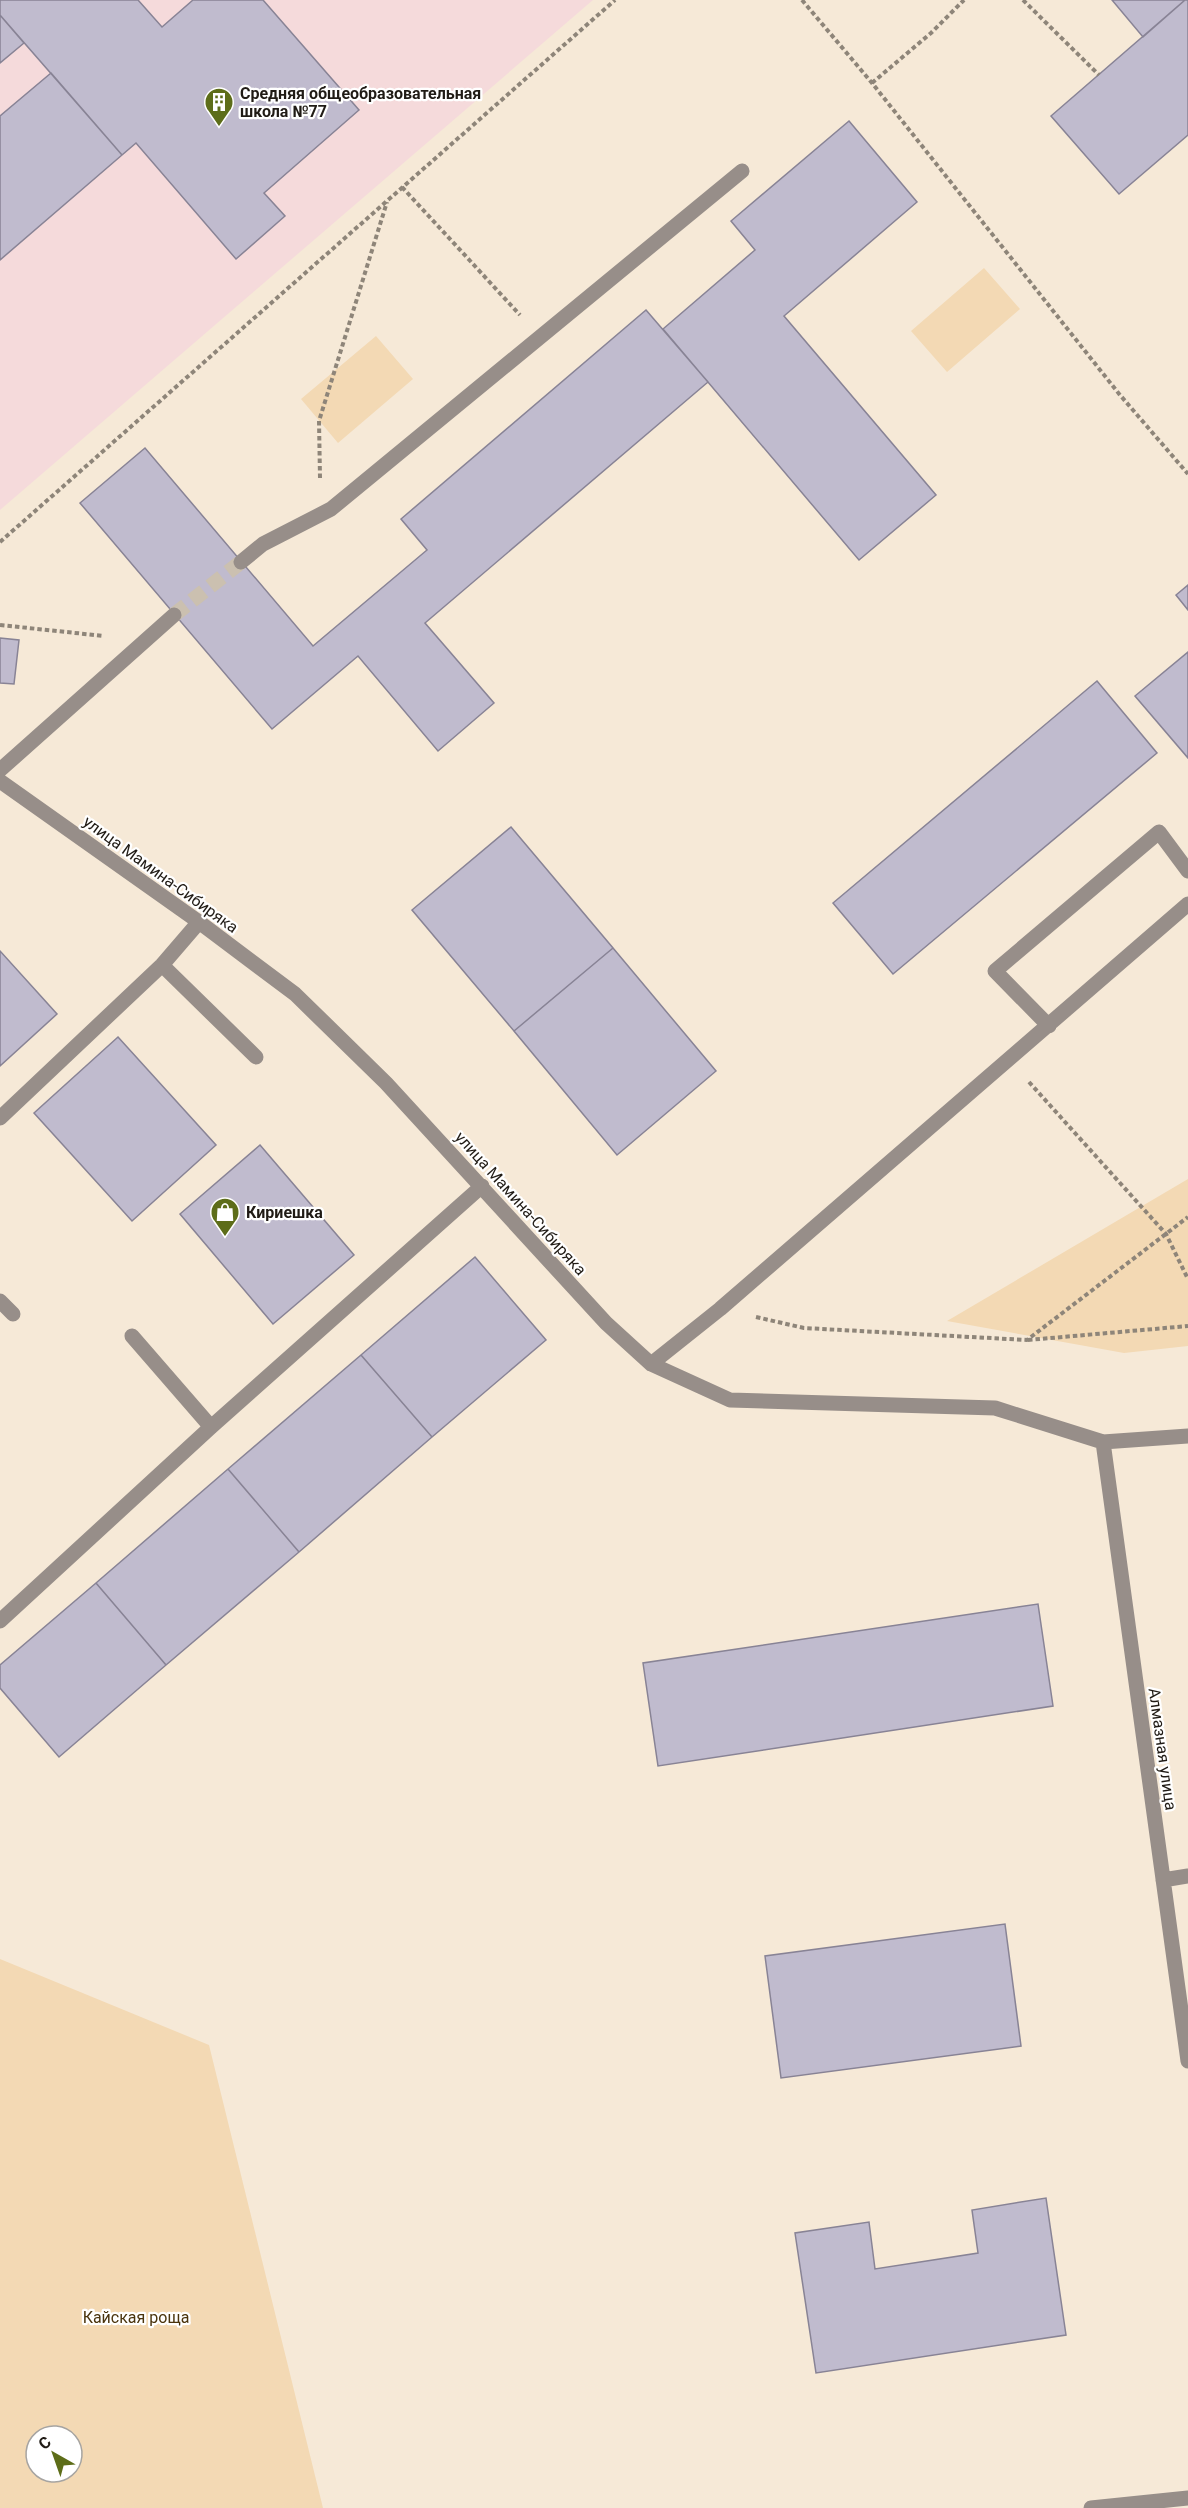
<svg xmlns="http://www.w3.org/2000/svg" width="1188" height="2508" font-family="Roboto,sans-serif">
<rect width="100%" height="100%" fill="#f6e9d7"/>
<!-- education -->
<path fill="#f5dadb" d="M0,0H593L0,510Z"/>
<!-- green -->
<path fill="#f3d9b4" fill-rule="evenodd" d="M984,268L1020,309L947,372L911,331Z
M376,336L413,379L338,443L301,399Z
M1188,1179V1346L1124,1353L947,1321Z
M0,1959L209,2045L323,2508H0ZM36,2436H72V2472H36Z"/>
<!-- building -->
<path fill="#c0bbce" stroke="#888395" stroke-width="1.5" d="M0,0H138L162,27L193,0H263L359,110L264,193L285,216L236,259L136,143L122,155L0,15Z
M1112,0H1185L1143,37Z
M1185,0H1188V135L1119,194L1051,116Z
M0,15L24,43L0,63Z
M51,73L122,155L0,260V116Z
M849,121L917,202L784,316L936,495L859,560L663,329L755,250L731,221Z
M646,310L708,382L425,623L494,703L438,751L358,656L272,729L80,503L145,448L313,646L427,550L401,519Z
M1188,585V610L1176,595Z
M0,638L19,640L14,684L0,683Z
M1188,652V758L1135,696Z
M1097,681L1157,753L893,974L833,903Z
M511,827L613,948L514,1031L412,910Z
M613,948L716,1071L617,1155L514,1031Z
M0,951L57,1014L0,1066Z
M118,1037L216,1145L132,1221L34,1113Z
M260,1145L354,1255L273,1324L180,1214Z
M475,1257L546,1340L432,1437L361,1355Z
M361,1355L432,1437L299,1552L228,1469Z
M228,1469L299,1552L166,1665L96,1583Z
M96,1583L166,1665L59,1757L0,1688V1665Z
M1038,1604L1053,1706L658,1766L643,1663Z
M1005,1924L1021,2046L781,2078L765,1956Z
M1046,2198L1066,2335L816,2373L795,2233L869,2222L875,2269L978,2253L972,2210Z"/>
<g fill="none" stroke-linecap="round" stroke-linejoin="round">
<!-- minor-tunnel -->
<path stroke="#cbc0b0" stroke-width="15" stroke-dasharray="15 8" stroke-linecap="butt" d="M174,615L241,562"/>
<!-- path -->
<path stroke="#8e8579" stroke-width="4" stroke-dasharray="4.5 3" stroke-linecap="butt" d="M802,0L872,83L1120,395L1188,474
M1023,0L1099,75
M872,83L931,33L964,0
M402,187L520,315
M320,478L319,421L387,202
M0,542L615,0
M0,625L104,636
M1029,1082L1166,1234L1188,1279
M756,1317L804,1328L1027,1340L1188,1217
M1028,1340L1188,1326"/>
<!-- minor -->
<path stroke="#978e89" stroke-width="15" d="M241,562L263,544L331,509L742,171
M0,770L174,615
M0,781L199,922L295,994L386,1083L606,1323L651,1364L730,1400L995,1408L1103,1442L1188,1436
M162,965L256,1057
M1049,1026L995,971L1159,832L1188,871
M0,1118L162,965L199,922
M0,1301L13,1314
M132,1336L211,1427
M651,1364L720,1309L1188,904
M1103,1442L1188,2061
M0,1621L211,1427L482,1186
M1163,1880L1188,1876
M1091,2508L1188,2498"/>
</g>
<!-- icons -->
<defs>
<g id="building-pin" transform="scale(1.5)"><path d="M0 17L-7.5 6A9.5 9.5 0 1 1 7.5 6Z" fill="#5d6d19" stroke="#fff"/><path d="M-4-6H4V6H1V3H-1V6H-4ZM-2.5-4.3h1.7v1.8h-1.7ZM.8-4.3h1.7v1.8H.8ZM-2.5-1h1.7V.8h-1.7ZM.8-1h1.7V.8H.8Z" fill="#fff"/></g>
<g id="shop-pin" transform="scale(1.5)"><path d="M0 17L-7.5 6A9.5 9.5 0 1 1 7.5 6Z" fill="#5d6d19" stroke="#fff"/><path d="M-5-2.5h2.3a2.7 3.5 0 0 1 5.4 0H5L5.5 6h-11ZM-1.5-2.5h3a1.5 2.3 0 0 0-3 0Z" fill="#fff"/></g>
</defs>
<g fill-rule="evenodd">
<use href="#building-pin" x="219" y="102"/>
<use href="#shop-pin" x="225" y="1212"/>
</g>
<g text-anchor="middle" stroke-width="4.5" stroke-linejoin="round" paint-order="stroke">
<!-- poi labels -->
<g font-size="16" font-weight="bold" fill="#201b15" stroke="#fff" text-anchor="start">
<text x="240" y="99">Средняя общеобразовательная<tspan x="240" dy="18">школа №77</tspan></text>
<text x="246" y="1218">Кириешка</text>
</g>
<!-- street labels -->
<g font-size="16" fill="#201b15" stroke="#fff">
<text transform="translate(161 874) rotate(36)" y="6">улица Мамина-Сибиряка</text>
<text transform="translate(521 1203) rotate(48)" y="6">улица Мамина-Сибиряка</text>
<text transform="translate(1163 1749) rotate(82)" y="6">Алмазная улица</text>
</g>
<!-- park labels -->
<g font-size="16" fill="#4a340d" stroke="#fff">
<text x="136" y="2323">Кайская роща</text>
</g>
</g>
<!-- north arrow -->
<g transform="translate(54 2454) rotate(320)"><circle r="28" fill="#ffffff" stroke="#a6a4a1" stroke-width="1.5"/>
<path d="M0-4.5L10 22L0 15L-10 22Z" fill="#5d6d19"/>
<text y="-9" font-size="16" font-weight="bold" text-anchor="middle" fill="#201b15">С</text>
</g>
</svg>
